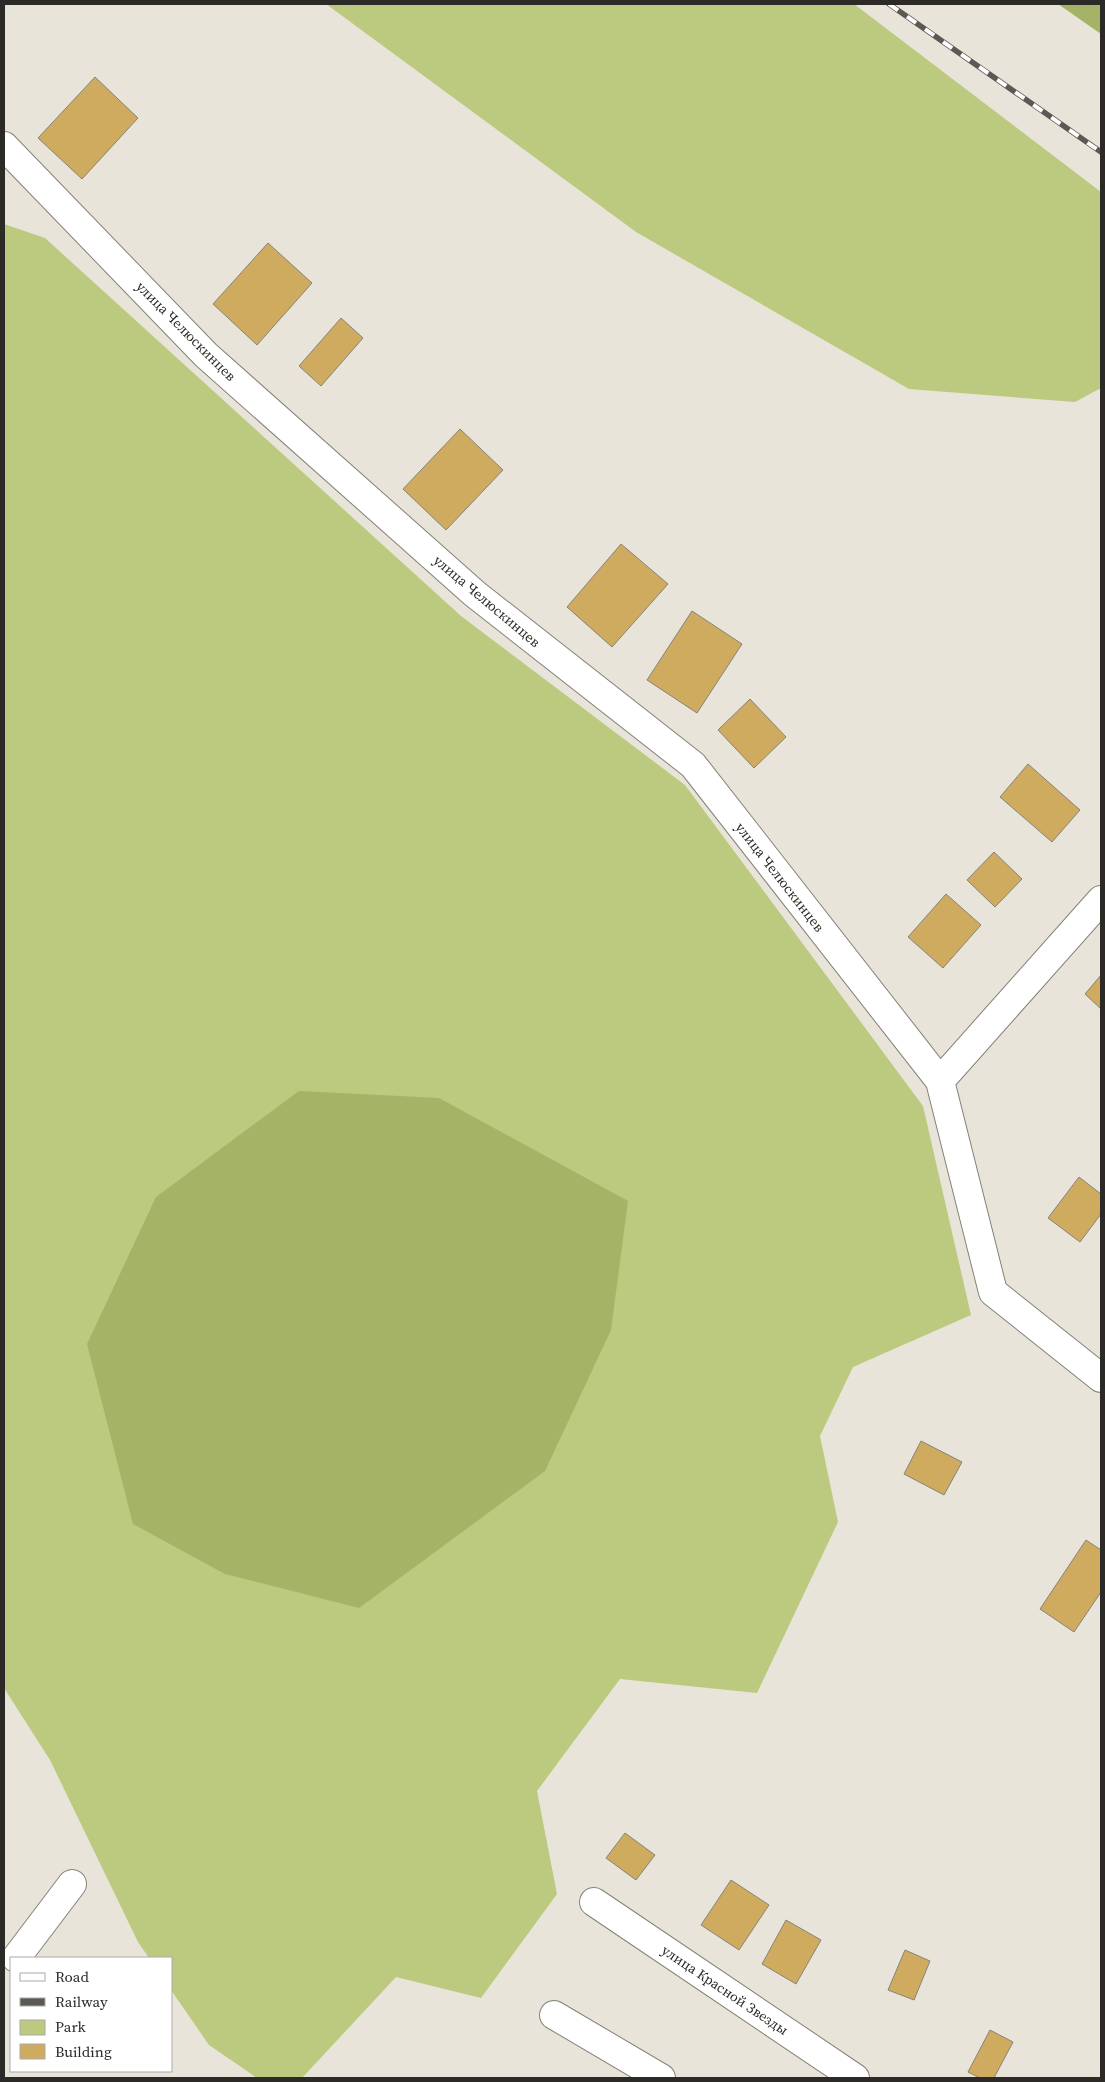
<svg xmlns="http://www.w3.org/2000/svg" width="1105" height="2082" font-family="'Source Serif 4',serif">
<rect width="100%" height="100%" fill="#e9e4da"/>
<!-- green -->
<path fill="#bbca7e" d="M326,4H854L1101,192V388L1075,402L909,389L636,232Z
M4,224L45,238L461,616L685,785L923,1106L971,1315L853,1367L820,1436L838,1522L757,1693L620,1679L537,1791L557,1894L481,1998L396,1977L302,2078H257L209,2045L171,1990V1958H149L138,1942L50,1760L4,1688Z"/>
<!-- forest -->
<path fill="#a4b365" d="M1058,4H1101V34Z
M299,1091L439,1098L628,1201L611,1330L545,1471L359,1608L225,1574L133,1524L87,1344L156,1197Z"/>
<!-- building -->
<path fill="#cfab5f" stroke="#878379" d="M95,77L138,118L82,179L38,138Z
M268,243L312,283L257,345L213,304Z
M341,318L363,338L321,386L299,366Z
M460,429L503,470L446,530L403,489Z
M621,544L668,584L612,647L567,607Z
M692,611L742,644L697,713L647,680Z
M750,699L786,737L754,768L718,730Z
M1028,764L1080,810L1052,842L1000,797Z
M994,852L1022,879L995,907L967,880Z
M946,894L981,925L943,968L908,937Z
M1101,975V1009L1085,994Z
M1079,1177L1101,1194V1214L1080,1242L1048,1218Z
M921,1441L962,1462L944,1495L904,1474Z
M1086,1540L1101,1550V1592L1074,1632L1040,1609Z
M625,1833L655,1855L636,1880L606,1858Z
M731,1880L769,1905L739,1950L701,1925Z
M786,1920L821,1940L796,1984L762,1964Z
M905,1950L930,1961L914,2000L888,1990Z
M990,2030L1013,2042L994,2078H980L968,2072Z"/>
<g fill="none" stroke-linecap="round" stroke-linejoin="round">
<!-- minor casing -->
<g stroke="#858177" stroke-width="30">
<path id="minor" d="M4,146L206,355L475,594L693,765L940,1081L993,1292L1101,1378
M940,1081L1101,900
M594,1902L855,2078
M16,1958L72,1884
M554,2015L661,2078"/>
</g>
<!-- minor -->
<use href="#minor" stroke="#fff" stroke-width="28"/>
<!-- rail casing -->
<g stroke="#5c5954" stroke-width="5.5">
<path id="rail" d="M889,4L1101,152"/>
</g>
<!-- rail -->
<use href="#rail" stroke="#fff" stroke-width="4" stroke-dasharray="11" stroke-linecap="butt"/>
</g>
<g text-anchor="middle" stroke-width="5" stroke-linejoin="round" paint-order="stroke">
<!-- street labels -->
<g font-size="14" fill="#2c2a27" stroke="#fff">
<text transform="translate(186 331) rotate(45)" y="5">улица Челюскинцев</text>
<text transform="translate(487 601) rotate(40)" y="5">улица Челюскинцев</text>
<text transform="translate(780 877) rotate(52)" y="5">улица Челюскинцев</text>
<text transform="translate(725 1990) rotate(34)" y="5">улица Красной Звезды</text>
</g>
</g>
<!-- border -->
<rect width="1105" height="2082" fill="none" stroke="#2c2a27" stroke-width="10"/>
<!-- legend -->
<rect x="10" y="1957" width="162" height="115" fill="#ffffff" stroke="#abaaa9"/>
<rect x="20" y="1973" width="25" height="8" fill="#ffffff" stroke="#abaaa9"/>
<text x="55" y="1982" font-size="15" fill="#2c2a27">Road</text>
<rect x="20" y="1998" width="25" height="8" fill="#5c5954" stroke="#abaaa9"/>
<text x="55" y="2007" font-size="15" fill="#2c2a27">Railway</text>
<rect x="20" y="2020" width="25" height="15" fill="#bbca7e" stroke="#abaaa9"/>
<text x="55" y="2032" font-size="15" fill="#2c2a27">Park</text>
<rect x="20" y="2044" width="25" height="15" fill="#cfab5f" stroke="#abaaa9"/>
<text x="55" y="2057" font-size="15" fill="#2c2a27">Building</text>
</svg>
